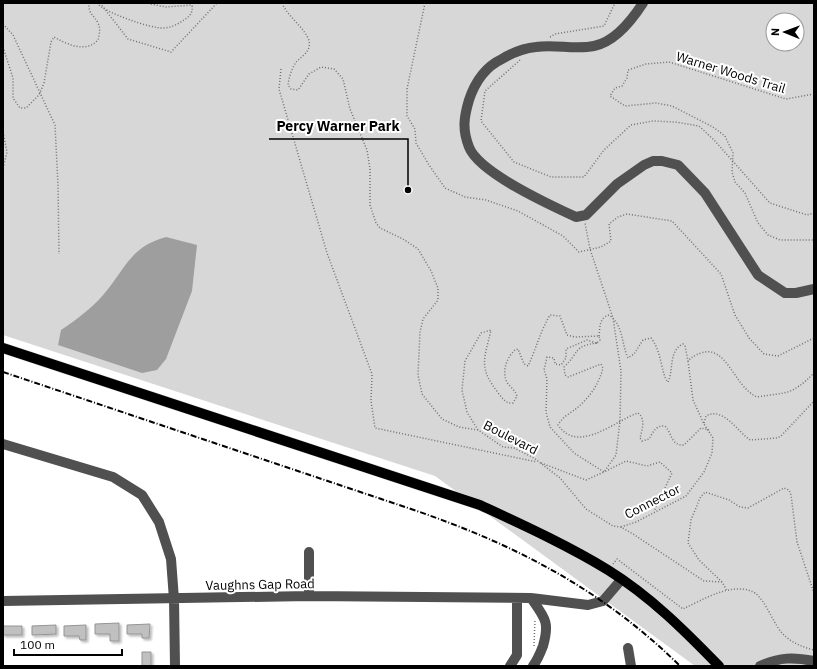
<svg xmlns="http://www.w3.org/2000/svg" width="817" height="669" font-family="'IBM Plex Sans',sans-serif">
<defs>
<filter id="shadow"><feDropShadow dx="2" dy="2" stdDeviation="1" flood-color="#0004"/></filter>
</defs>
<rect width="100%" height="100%" fill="#fff"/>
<!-- green -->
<path fill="#d7d7d7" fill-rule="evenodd" d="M3,3H814V666H695L435,476L3,335ZM773,20H797V44H773Z"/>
<!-- water -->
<path fill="#9e9e9e" d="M166,237L197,245L192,291L166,359L157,370L142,373L58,345L61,330C76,320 92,308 104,294C126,268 130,247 166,237Z"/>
<!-- building -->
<path fill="#c0c0c0" stroke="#949494" filter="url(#shadow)" d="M119,623V641H110V634H95V624Z
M150,624L149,638H142V634H127V625Z
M56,625V634L32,635V626Z
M86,625V640H80L79,636H64V626Z
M3,626H22V635H3Z
M142,652H151V666H142Z"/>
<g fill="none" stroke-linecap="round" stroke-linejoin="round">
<!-- major casing -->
<g stroke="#dbdbdb" stroke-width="11">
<path id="major" d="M3,348L480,505C523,525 567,545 608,570C650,596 685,631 719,666"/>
</g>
<!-- path -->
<path stroke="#727272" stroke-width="1.5" stroke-dasharray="1 2" stroke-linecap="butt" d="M97,3C103,12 152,29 163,28C171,28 178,24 184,20C190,16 193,13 192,5L166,7L146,3
M100,3L128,39L171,52L217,3
M282,3C288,17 301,24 308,38C313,49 304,55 297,61C292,67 289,77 288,85L291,89L298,90L309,74L321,67L334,69L343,79L350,109L367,150L370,169V205L376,223L380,228L403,239L418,249L431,271L438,288V300L423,319L420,332L418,375L422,394L442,419L459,427L478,430L503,447L514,448L534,458L560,478L586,509L613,526L621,527L633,534L704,581L722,582L727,591
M425,3L407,89V116L415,129L416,143L429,165L445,188L465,197L486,200L518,211L563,236L579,252L601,247L611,241L609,224L618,217L627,214L672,221L721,274L735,315L749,338L764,354L778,356L814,338
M3,24L13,35L55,125L58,185L59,254
M550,37L555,34L604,26L615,3
M3,47L13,78V98L20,108H26L39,95L44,83L51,42L54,37C68,45 86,53 98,40C99,35 101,29 98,23C94,15 88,14 89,3
M520,60L485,91L481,121L514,162L551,177H584L604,150L631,125L653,121L675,122L699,126L714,140L770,203L807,215L814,213
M281,69L279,89L327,253L372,374L371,401L375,428L537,462
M814,94L786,99L669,62L646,64L628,70L627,78L622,86L615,88L610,96L625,106L656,103L672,106L713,127L725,136L733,153L732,172L735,182L745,193L758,223L768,235L780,240H814
M3,132L7,152L3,168
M599,336C600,327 599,318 609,315C624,326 621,343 628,358L634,354L643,340L651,338C662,351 661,375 668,382C674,370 668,351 683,344L685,346L688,361
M596,343L587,340L566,349V358L561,365L555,364L554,358L547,357L544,370L547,379L546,412L550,427L574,453L604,472L626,461L647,466L660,462L672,473L654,511
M597,343C573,346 580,352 564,367L565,375L568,377L601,364L603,368C599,384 590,397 577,408C571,413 562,417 558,425C578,455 616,420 638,413C646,419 642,430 640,438L642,441L649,439C653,432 656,425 665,426C672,433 671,446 684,445L701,428L709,430
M704,423L706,416C723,406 738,432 750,440L777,438L781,436L814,401
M478,430L467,412L462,390L465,361L481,333L491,330C484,361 478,367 499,394C503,399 506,404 513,403L517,396C515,389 508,386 506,380C502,369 508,356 515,350L518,349L524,364L528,366C536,349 540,332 550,315L560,316L567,335L575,337L599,336L600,340L597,343
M541,463L586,480L604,472L616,455L620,421L621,371L613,318L590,249L585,223
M621,527L636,522L686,496L704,472L712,453L713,438L704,424L693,400L688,361C692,357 695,355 701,353C727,344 734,387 757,397C787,392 791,396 814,373
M613,564L617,559L683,609C702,600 730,583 751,591C764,595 772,622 782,633C790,642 802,647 814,650
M722,582L699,560L688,543L691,520L700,498L705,492L729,500L740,507L748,508L784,488L789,490L791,495L797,542L814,593
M534,646L535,619"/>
<!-- minor -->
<path stroke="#505050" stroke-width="10" d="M643,3C632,20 614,42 594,46C575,50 555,44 536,47C524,48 512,53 502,59C485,67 475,82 469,100C464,117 462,129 469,147C479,173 550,205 576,217L586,215L617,184L644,165L653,161H662L678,165L705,193L758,275L785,293H796L814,289
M3,444L113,477L142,495L159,522L171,559L174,599L175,666
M309,596V552
M531,598C545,618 550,622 543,646C540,654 538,659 533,666
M3,601L309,596L531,598L588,605L603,601L621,580
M628,648L631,666
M510,666L517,655V598
M760,666C780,657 793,657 814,661"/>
<!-- major -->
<use href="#major" stroke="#000" stroke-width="10"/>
<!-- rail -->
<path stroke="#000" stroke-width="2" stroke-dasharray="6 2 1 2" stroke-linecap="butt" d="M3,372L411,509C514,544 602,589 680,666"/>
</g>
<g text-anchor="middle" stroke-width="4" stroke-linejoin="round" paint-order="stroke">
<!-- street labels -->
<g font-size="13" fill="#000" stroke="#fff">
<text transform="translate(731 72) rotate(17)" y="5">Warner Woods Trail</text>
<text transform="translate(511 437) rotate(27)" y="5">Boulevard</text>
<text transform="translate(652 501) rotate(-27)" y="5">Connector</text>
<text transform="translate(260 584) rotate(-1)" y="5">Vaughns Gap Road</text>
</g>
</g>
<!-- callouts -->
<path fill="none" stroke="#000" stroke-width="1.5" d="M408 190L408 139H269"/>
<circle fill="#000" stroke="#fff" stroke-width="1.5" cx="408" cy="190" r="4"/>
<g font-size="14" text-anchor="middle" font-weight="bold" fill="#000" stroke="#fff" stroke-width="4" stroke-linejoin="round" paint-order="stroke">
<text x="338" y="131">Percy Warner Park</text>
</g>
<!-- border -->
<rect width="817" height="669" fill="none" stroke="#000000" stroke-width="8"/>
<!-- north arrow -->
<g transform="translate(785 32) rotate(271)"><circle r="19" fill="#ffffff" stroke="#999999"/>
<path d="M0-3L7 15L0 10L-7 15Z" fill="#000000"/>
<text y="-6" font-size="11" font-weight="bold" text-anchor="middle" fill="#000000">N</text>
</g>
<!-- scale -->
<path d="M14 649v6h108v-6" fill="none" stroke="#000000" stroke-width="2"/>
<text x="20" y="649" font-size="12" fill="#000000" stroke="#ffffff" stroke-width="3" paint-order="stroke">100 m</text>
</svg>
